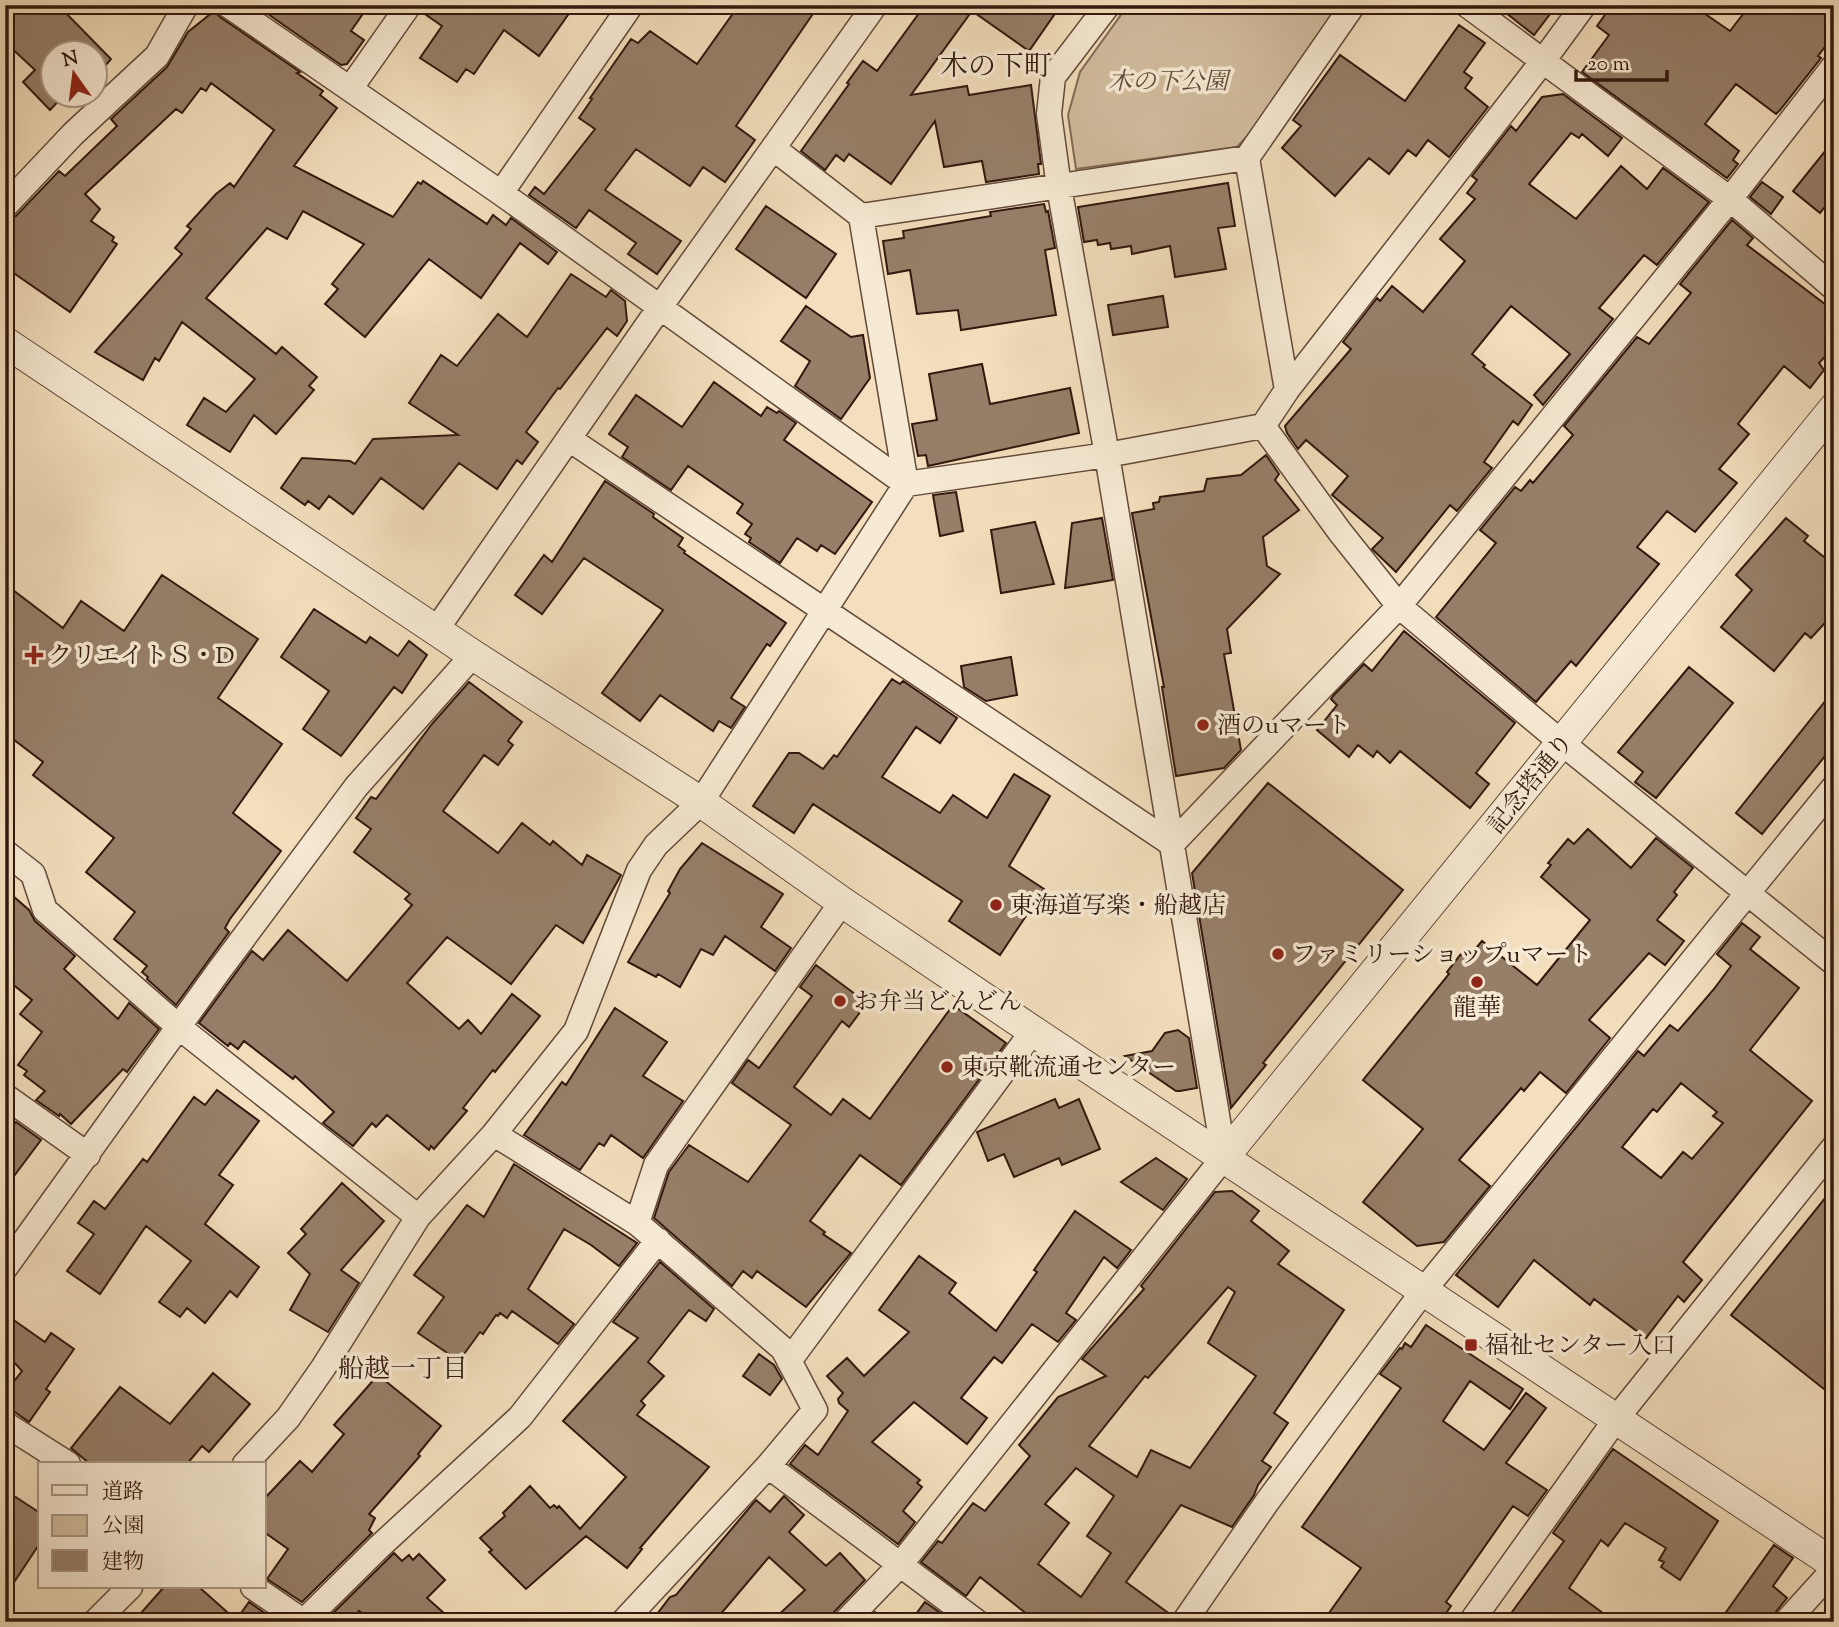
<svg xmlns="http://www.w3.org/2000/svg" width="1839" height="1627" font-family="'Sorts Mill Goudy','Noto Serif JP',serif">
<rect width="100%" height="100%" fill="#f3dfbd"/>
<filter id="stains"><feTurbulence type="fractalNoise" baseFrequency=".00286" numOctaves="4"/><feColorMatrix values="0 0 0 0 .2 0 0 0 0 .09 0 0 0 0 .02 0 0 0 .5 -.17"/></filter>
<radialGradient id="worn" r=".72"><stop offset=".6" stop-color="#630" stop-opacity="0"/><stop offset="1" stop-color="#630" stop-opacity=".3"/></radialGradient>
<!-- green -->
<path fill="#d2bd9f" stroke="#826a56" stroke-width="2" d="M1128,5H1341L1249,134L1237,147L1076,169L1068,115L1080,72Z"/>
<!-- building -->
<path fill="#967f69" stroke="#32180e" stroke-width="2" fill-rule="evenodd" d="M5,5H58L111,59L94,79V52H52V94H65L50,110L23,82L35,70L5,42Z
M255,5H369L351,31L364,40L347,64L341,65Z
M424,5H575L539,56L504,30L474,74L466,69L457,82L420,58L442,26L422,12Z
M739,5H819L736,126L755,140L725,182L703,167L690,186L636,149L605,190L681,241L657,274L628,254L636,243L589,210L576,228L529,195L535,187L544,194L595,129L579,118L592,99L590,98L631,39L638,43L650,31L697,64Z
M925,5H1061L1029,51L972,11L911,95L967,86L969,95L1031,85L1041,164H1038L1039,174L986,182L982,161L944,167L935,121L891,184L849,154L844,161L836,155L825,170L801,151L849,84L847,83L863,61L877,71Z
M1496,5H1557L1534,35Z
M1612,5H1692L1730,31L1750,5H1834V35L1818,56L1821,58L1780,110L1776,114L1736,84L1705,124L1739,151L1733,160L1738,164L1727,178L1582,72L1609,35L1597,26Z
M214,11L220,17L300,72L297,73L323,91L320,95L337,108L294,166L393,217L418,182L421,184L423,181L487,224L493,215L506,225L511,218L557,252L548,264L520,243L481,298L429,259L365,337L325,304L338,289L332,284L364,244L303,211L287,239L267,228L206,298L276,354L282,347L317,377L309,386L314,390L276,434L254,415L230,452L187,425L204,398L226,412L255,379L182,322L159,361L155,358L143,380L95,352L182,254L175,248L191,229L187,226L216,194L230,183L234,187L274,130L211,83L206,91L201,88L182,113L176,109L85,194L100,209L91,221L114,237L112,241L117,244L70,312L5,267V220L16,216L59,171L65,176L117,126L111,119L167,67L188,32Z
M1459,25L1485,43L1464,72L1472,78L1465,88L1488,107L1449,157L1428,140L1416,156L1408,150L1389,174L1369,158L1335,196L1282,148L1301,126L1293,120L1340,55L1405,101Z
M1563,94L1622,138L1608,156L1582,134L1579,138L1571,133L1529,184L1576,219L1621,166L1647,189L1663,168L1709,202L1657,265L1644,255L1599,308L1613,319L1543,405L1534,395L1570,354L1511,306L1472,354L1485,365L1483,367L1532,405L1518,425L1513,421L1484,462L1492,468L1457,511L1450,505L1396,572L1372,549L1383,538L1332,495L1348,476L1306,440L1298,449L1287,433L1285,426L1351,349L1343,342L1377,298L1380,301L1392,286L1423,312L1465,261L1440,239L1475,199L1467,193L1477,180L1472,176L1511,126L1516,131L1542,97Z
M1834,140V195L1820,213L1793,191Z
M1762,182L1783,197L1771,214L1750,197Z
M1228,183L1235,226L1218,228L1226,269L1175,277L1170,246L1132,254L1131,246L1111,249L1110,243L1098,245L1097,240L1084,242L1078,207Z
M1044,204L1046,212L1048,211L1055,248L1045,250L1056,315L961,330L958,310L917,314L910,270L888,274L883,241L904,238L903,231L991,216L990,212Z
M766,206L836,254L806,298L736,249Z
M1732,220L1753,238L1747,245L1834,311V347L1819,363L1824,370L1810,388L1784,366L1738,424L1749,434L1719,469L1737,483L1695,532L1667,511L1637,547L1659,564L1576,666L1571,661L1536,702L1436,617L1496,543L1480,530L1515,487L1521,491L1530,480L1533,483L1573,435L1564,426L1637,337L1649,344L1691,293L1680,284Z
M571,274L606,297L611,290L625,301L627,321L617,336L607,328L560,389L558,388L526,432L538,442L522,464L517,460L497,489L459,463L423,509L381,478L353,514L329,496L319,509L308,501L305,505L281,488L302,458L350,461L355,464L373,439L458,435L409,403L441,355L457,366L498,314L527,337Z
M1163,296L1168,327L1113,335L1108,305Z
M806,306L851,337L863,335L870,378L841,419L795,386L810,361L781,341Z
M982,364L990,404L1070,388L1079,433L928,466L926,455L918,456L912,424L937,420L929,374Z
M714,382L761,416L767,407L777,413L779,411L796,423L784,440L872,502L835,554L821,545L817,551L797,538L780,563L749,542L751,538L745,534L752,524L737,513L743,504L688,466L671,490L622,457L628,447L609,434L636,395L682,427Z
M1266,455L1279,474L1275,480L1299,510L1263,537L1267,566L1280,574L1227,629L1231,653L1224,654L1241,750L1224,768L1176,776L1162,687H1164L1132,513L1154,509L1153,503L1159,502L1160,497L1204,491L1207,479L1241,475Z
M605,481L654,514L653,517L683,538L678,546L685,551L684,553L786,623L770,646L767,644L731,698L745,707L731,728L719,721L713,731L660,695L640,721L602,693L663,610L584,558L542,614L515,595L544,555L552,562Z
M956,492L963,531L940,536L933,495Z
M1102,518L1113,580L1065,588L1072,523Z
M1786,518L1808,536L1804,541L1834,565V613L1811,638L1805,633L1774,671L1721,627L1752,590L1736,575Z
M1035,522L1054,584L1001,593L991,530Z
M162,575L258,639L218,698L282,744L233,813L281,851L230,919L225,928L229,932L176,1005L147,979L148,977L142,972L147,966L114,939L135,912L86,872L114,838L33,775L43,762L5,733V584L63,628L81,601L124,631Z
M314,609L366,643L370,637L398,656L409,641L427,655L402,693L394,687L341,756L303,729L329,691L281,657Z
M1404,631L1515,723L1476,773L1489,784L1470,808L1400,751L1390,763L1377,751L1373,757L1358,745L1349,757L1317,730L1337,705L1331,699L1333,696L1364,664L1372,671Z
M1011,657L1017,695L986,701L964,687L961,666Z
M1689,667L1733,703L1656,798L1635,782L1643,772L1618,752Z
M892,679L900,684L903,681L957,718L940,743L916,727L882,777L940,813L953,795L987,818L1014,774L1050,796L1009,866L1044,889L1000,955L949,921L962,901L813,804L794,833L753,806L789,753H799L823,769L834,755L837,757Z
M469,682L522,722L508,741L513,745L498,765L484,755L443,811L498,853L522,823L550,845L553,841L582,865L587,855L621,875L583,943L556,925L511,984L447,937L407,983L459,1029L468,1020L481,1034L512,994L540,1016L495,1072L493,1070L463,1108L467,1111L434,1149L431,1146L429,1150L387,1115L376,1127L372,1123L353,1146L323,1123L334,1112L295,1076L293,1079L244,1041L238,1049L230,1043L228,1046L199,1023L252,951L263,960L288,930L347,981L412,905L405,899L410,894L354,852L371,829L356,818L371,797L376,799L432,724Z
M1834,690V745L1762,834L1736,813Z
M1268,783L1403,890L1263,1063L1266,1065L1231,1108L1192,873Z
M1588,829L1631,868L1656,838L1693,868L1674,892L1677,895L1657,920L1684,941L1665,965L1649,953L1589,1020L1610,1038L1566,1093L1540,1072L1524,1091L1521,1088L1459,1160L1490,1186L1444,1242L1417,1246L1363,1202L1423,1129L1363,1080L1449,974L1447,972L1461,954L1467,959L1482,941L1537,985L1590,920L1541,877L1551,865L1548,863L1568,839L1574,844Z
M702,843L783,894L761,927L791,948L775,971L725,936L713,955L701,949L680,987L658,974L656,977L628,962L670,893L668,891L680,869Z
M5,889L29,910L35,921L75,956L64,969L118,1019L129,1003L159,1029L127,1072L123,1069L71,1124L60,1114L59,1116L36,1100L45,1091L24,1075L27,1071L18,1065L42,1032L20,1014L32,1000L5,978Z
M1742,923L1760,937L1750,949L1799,988L1750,1050L1812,1101L1683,1262L1702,1280L1684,1302L1678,1296L1646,1338L1594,1299L1590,1305L1534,1260L1498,1307L1456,1275L1638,1051L1644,1056L1670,1025L1678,1031L1714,989L1731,966L1717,954ZM1681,1083L1717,1112L1713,1116L1723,1123L1692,1159L1683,1152L1661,1178L1622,1147L1653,1109L1657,1112Z
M816,965L867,1003L849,1027L842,1021L794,1087L831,1115L843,1099L870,1119L953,1005L1006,1043L901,1185L860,1155L810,1221L825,1232L823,1234L851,1253L806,1307L757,1271L752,1278L743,1271L732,1286L654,1218L669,1172L689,1145L748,1182L791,1125L732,1083L748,1060L759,1068L812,996L800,987Z
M615,1008L667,1042L643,1076L683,1101L643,1158L611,1135L604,1146L599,1143L580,1170L524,1135L562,1082L566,1085Z
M1178,1030L1189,1038L1197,1088L1180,1091H1176L1125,1056L1152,1051L1165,1033Z
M217,1090L259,1121L219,1175L233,1185L205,1224L259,1267L237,1297L230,1291L205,1323L187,1308L180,1317L159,1302L191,1261L146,1226L100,1294L67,1271L94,1234L78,1223L94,1201L105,1209L143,1159L147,1162L194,1097L205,1105Z
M1055,1099L1059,1108L1079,1099L1100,1149L1062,1165L1059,1158L1014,1177L1004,1154L988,1161L977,1132Z
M16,1122L41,1140L5,1188V1133Z
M1156,1158L1187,1179L1163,1210L1121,1182Z
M514,1164L637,1243L619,1266L591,1245L564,1229L528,1289L574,1324L558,1344L512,1311L507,1318L500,1313L498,1316L496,1315L483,1334L480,1332L459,1361L418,1333L444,1297L414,1275L467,1205L484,1217Z
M342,1183L384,1221L341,1270L359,1283L328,1332L290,1310L310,1274L288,1253L306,1234L301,1229Z
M1834,1187V1397L1731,1315Z
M1232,1191L1259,1211L1251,1221L1289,1251L1278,1264L1344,1310L1274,1413L1288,1423L1262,1461L1271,1467L1258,1485L1254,1495L1232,1527L1181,1505L1126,1582L1171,1615L1169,1622H1037L980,1577L966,1596L921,1562L938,1541L942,1543L973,1503L985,1511L1030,1456L1019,1445L1058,1397L1106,1376L1082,1359L1144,1289L1141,1286L1215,1192ZM1228,1287L1235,1292L1208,1343L1256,1376L1190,1468L1151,1450L1137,1477L1089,1446L1145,1376L1148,1378ZM1076,1468L1114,1496L1087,1536L1111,1553L1081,1597L1038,1564L1069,1523L1045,1504Z
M1075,1211L1131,1250L1117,1268L1104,1257L1066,1313L1076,1320L1058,1342L1032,1324L1002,1363L994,1357L961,1398L987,1418L967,1444L914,1402L872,1442L920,1480L917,1483L922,1487L903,1511L915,1522L898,1544L790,1464L805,1445L818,1455L848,1411L839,1403L838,1399L843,1393L827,1376L847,1358L864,1376L909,1332L879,1310L919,1256L956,1283L949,1293L996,1331L1037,1272L1034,1270Z
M660,1262L714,1309L706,1321L689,1310L648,1362L664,1376L641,1401L645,1405L637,1415L709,1467L640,1548L642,1549L627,1568L586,1536L526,1589L489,1552L492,1550L480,1538L505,1516L503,1513L530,1486L550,1508L554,1505L557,1508L559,1506L580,1529L626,1477L563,1421L638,1338L613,1322Z
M5,1314L45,1342L51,1333L74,1349L46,1389L50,1392L29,1422L5,1405V1393L22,1371L5,1352Z
M1426,1325L1523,1389L1510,1409L1470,1381L1443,1421L1484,1450L1526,1393L1546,1408L1506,1463L1547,1490L1528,1516L1513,1506L1446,1602L1451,1606L1440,1622H1342L1329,1613L1361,1568L1302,1527L1401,1388L1380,1374L1400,1348L1402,1349L1405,1343L1411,1347Z
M759,1354L774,1365L782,1379L770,1395L743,1376Z
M213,1373L250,1404L209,1452L202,1446L187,1464H90L71,1448L120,1387L170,1424Z
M378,1375L441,1426L418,1454L420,1456L369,1514L375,1518L369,1530L372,1533L302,1602L267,1579L288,1549L264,1532V1499L300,1461L312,1472L344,1434L334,1425Z
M1613,1449L1718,1521L1680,1580L1661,1567L1664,1562L1659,1560L1666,1548L1625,1523L1608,1546L1601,1540L1569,1588L1615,1622H1525L1512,1612L1564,1541L1553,1533Z
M5,1490L40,1513V1543L5,1596Z
M784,1496L804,1515L789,1532L826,1566L840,1553L865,1580L834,1612L831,1622H771L805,1590L769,1557L714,1622H651L670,1597L676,1595L756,1500L770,1512Z
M1774,1545L1793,1558L1773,1586L1787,1598L1775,1613L1772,1622H1719Z
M394,1553L402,1561L409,1555L413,1560L419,1554L445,1580L427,1598L454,1622H373L359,1611L350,1622H324Z
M164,1587H199L236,1620L249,1602L277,1622H133Z
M925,1602L949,1619L947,1622H910Z
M875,1612L888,1622H866Z"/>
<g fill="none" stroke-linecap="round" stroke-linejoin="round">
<!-- minor casing -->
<g stroke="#624a3a" stroke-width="27">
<path id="minor" d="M228,5L501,193L906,484L1107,455L1263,426L1287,390L1543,61L1584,5
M1467,5L1730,199L1834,288
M350,89L409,5
M501,193L631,5
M5,206L73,134L157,56L186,5
M861,216L1247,158
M1287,390L1247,158L1353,5
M1263,426L1340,532L1399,606L1562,743L1834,963
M569,439L1172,844L1399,606L1730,199L1834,66
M436,630L660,307L875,5
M5,852L33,874L45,910L180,1028L418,1217
M5,1096L88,1155
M494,1134L637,1223L783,1349L815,1410L768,1466L623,1622
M637,1223L656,1165L842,902
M5,1268L218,972L356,787L473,655
M789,1361L1033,1031
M5,1424L68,1464
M245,1464L288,1418L323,1368L418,1217L494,1134L576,1031L639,870L656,845L701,802L906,484L861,216L773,148
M768,1466L977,1622
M253,1587L304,1622
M95,1622L130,1587
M303,1622L379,1547L520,1417L658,1240
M845,1622L900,1565L1224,1157L1107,455L1059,187L1049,114L1053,77L1108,5
M1184,1622L1267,1502L1424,1290L1834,787
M1471,1622L1616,1419L1834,1147
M1786,1622L1834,1569"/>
</g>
<!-- tertiary casing -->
<g stroke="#624a3a" stroke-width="32">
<path id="tertiary" d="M5,342L473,655L701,802L842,902L1033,1031L1834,1564
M1224,1157L1834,408"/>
</g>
<!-- minor -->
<use href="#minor" stroke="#f7ead4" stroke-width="24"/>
<!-- tertiary -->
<use href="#tertiary" stroke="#f7ead4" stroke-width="30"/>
</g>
<!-- markers -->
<g fill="#8f2418" stroke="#f7ead4" stroke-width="2.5">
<path d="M30.5 644.5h7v7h7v7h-7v7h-7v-7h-7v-7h7z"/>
<circle cx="1203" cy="725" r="7"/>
<circle cx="996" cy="905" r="7"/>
<circle cx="1278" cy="954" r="7"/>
<circle cx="1477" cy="982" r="7"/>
<circle cx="840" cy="1001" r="7"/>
<circle cx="947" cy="1067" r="7"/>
<rect x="1464" y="1338" width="14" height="14" rx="3.5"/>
</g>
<g text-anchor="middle" stroke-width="7" stroke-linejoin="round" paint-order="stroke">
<!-- park labels -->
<g font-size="24" font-style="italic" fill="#624a3a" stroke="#f7ead4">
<text x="1168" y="89">木の下公園</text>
</g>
<!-- poi labels -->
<g font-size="24" fill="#32180e" stroke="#f7ead4" text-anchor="start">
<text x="48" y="663">クリエイトＳ・D</text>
<text x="1217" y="733">酒のuマート</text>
<text x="1010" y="913">東海道写楽・船越店</text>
<text x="1292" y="962">ファミリーショップuマート</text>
<text x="854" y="1009">お弁当どんどん</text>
<text x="1477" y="1015" text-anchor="middle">龍華</text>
<text x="961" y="1075">東京靴流通センター</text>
<text x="1485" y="1353">福祉センター入口</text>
</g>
<!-- street labels -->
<g font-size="24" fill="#32180e" stroke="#f7ead4">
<text transform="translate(1530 783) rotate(-51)" y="8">記念塔通り</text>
</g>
<!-- neighbourhood labels -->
<g font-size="26" fill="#32180e" stroke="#f7ead4">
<text x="403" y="1377">船越一丁目</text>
</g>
<!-- quarter labels -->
<g font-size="28" fill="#32180e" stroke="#f7ead4">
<text x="996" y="75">木の下町</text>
</g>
</g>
<!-- margin -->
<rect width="1839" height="1627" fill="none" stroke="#f3dfbd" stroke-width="28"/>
<rect x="7" y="7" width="1825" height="1613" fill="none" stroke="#32180e" stroke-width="3.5"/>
<rect x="14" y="14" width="1811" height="1599" fill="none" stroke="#32180e" stroke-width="2"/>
<!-- legend -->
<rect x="38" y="1462" width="228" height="126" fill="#f7ead4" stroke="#a89685" stroke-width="2"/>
<rect x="52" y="1485" width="35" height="10" fill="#f7ead4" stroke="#a89685" stroke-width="2"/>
<text x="102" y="1498" font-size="21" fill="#32180e">道路</text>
<rect x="52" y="1515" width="35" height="21" fill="#d2bd9f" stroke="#a89685" stroke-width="2"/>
<text x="102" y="1532" font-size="21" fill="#32180e">公園</text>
<rect x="52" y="1550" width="35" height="21" fill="#967f69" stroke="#a89685" stroke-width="2"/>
<text x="102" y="1568" font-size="21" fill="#32180e">建物</text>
<!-- north arrow -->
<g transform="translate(74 74) rotate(346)"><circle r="33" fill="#f7ead4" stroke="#a89685" stroke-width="2"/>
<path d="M0-5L12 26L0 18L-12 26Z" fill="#8f2418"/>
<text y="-10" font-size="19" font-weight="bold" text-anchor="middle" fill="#32180e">N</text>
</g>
<!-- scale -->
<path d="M1576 70v10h91v-10" fill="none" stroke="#32180e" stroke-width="3.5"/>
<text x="1587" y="70" font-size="21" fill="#32180e" stroke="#f7ead4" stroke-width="5" paint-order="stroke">20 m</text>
<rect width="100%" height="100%" filter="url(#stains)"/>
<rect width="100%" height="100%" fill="url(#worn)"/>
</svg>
